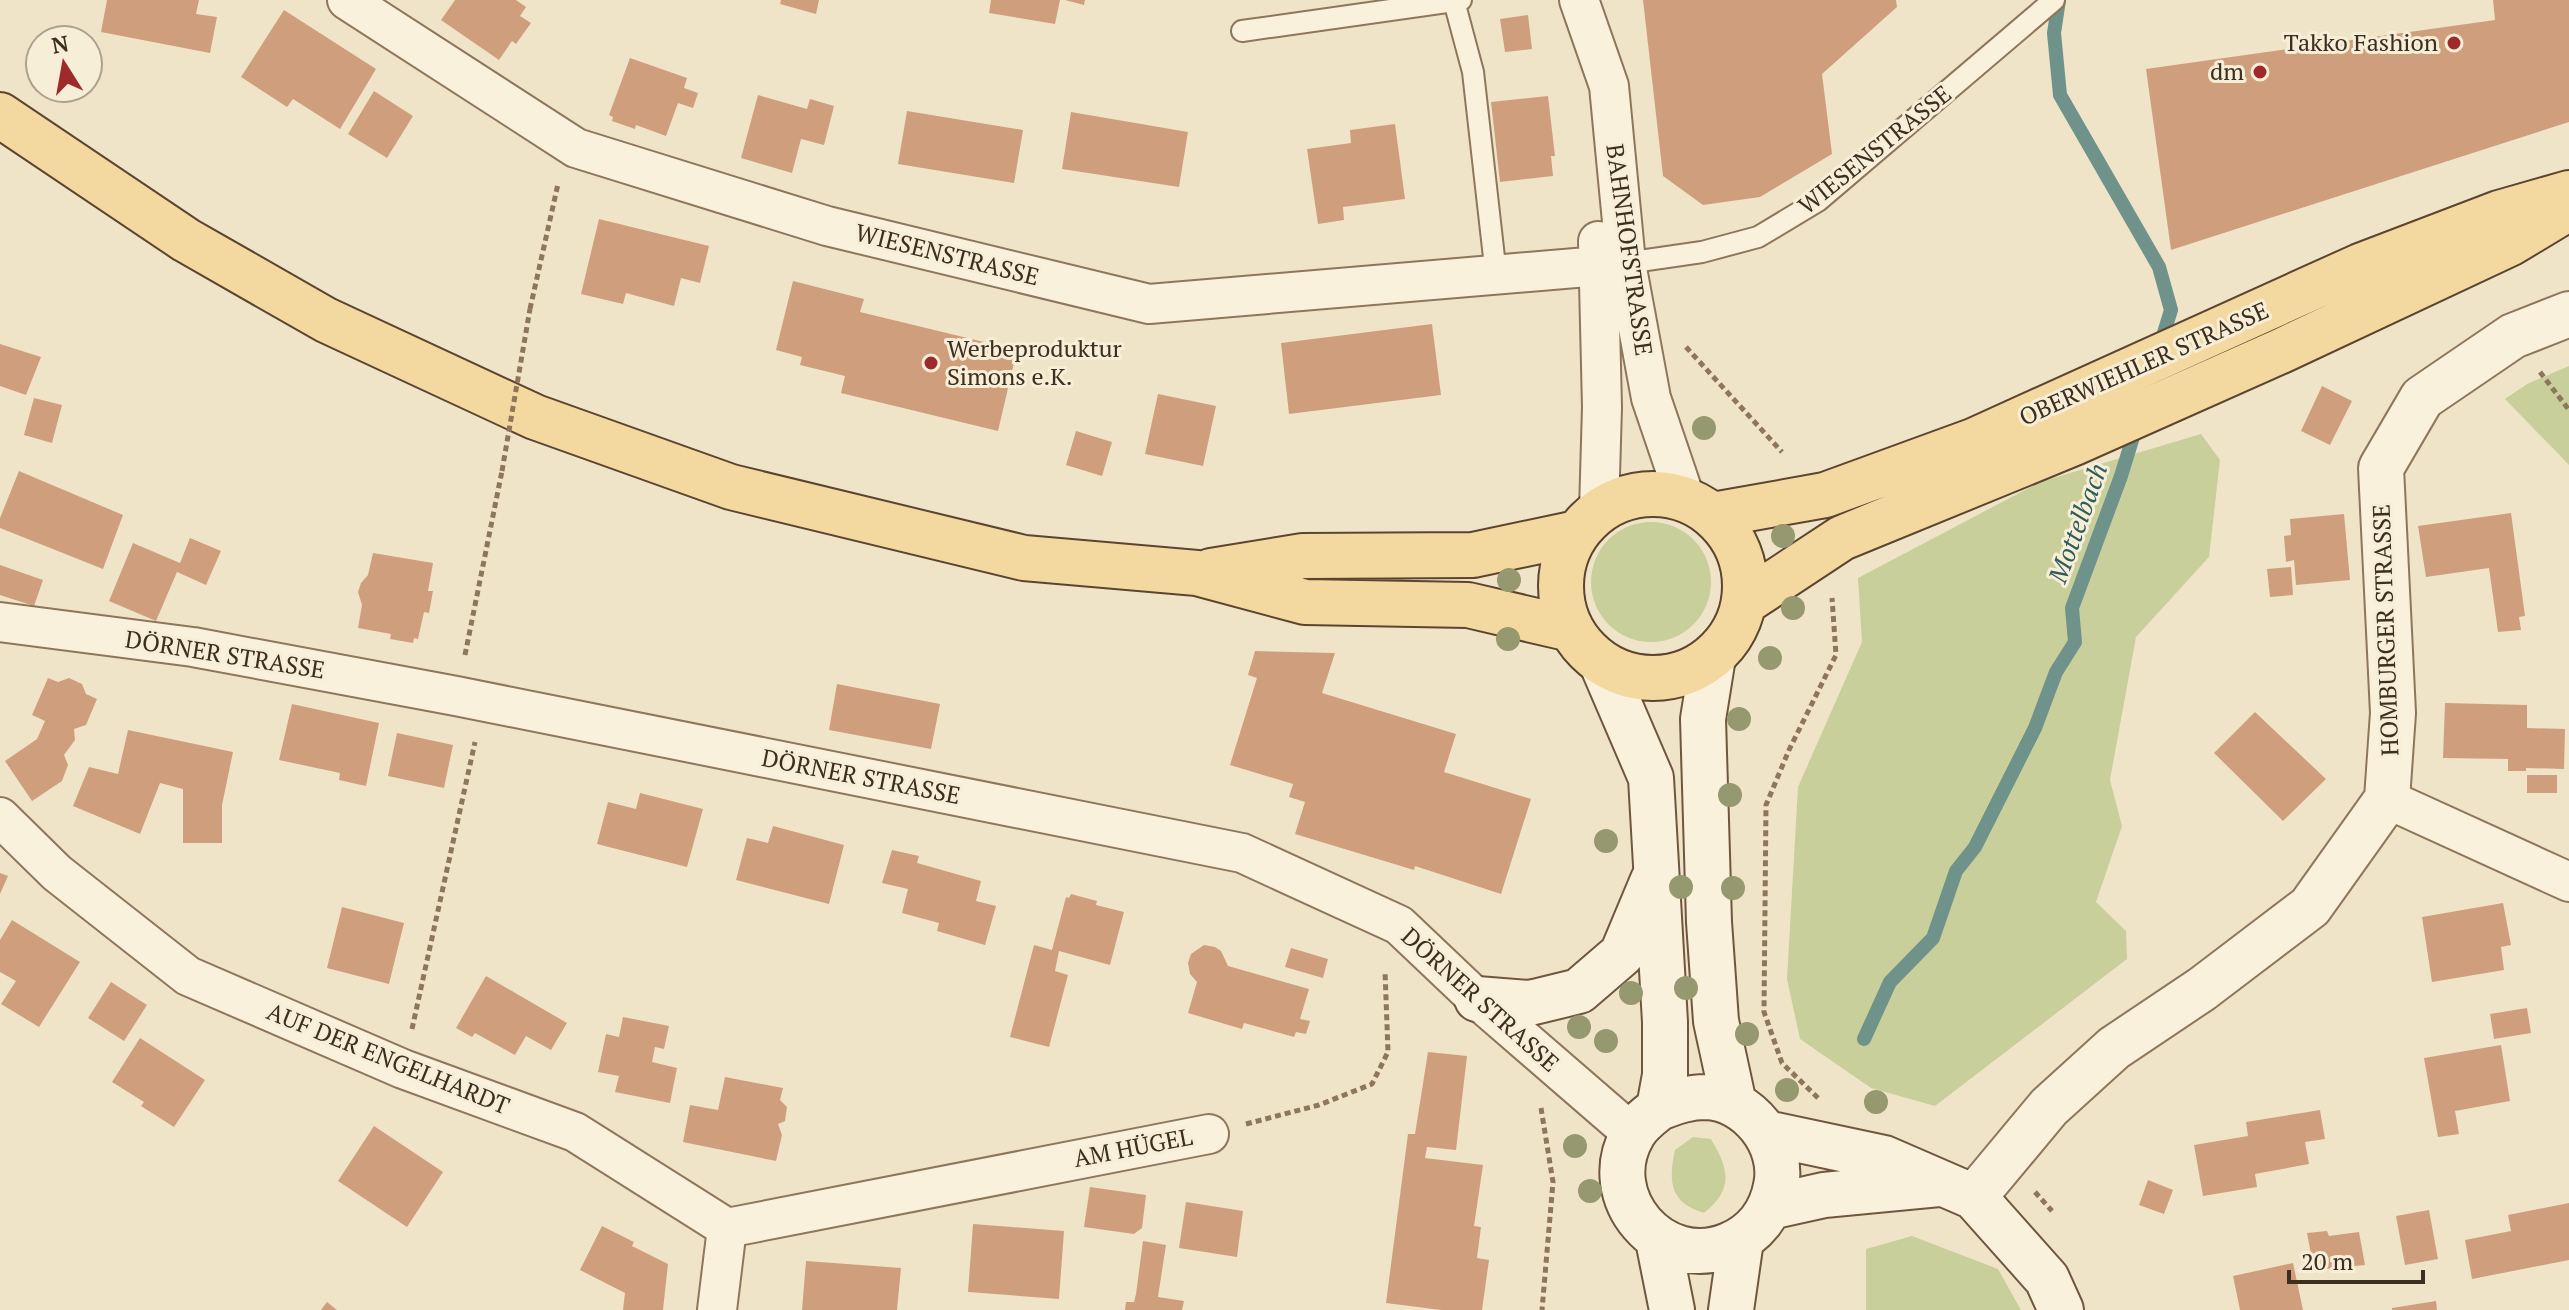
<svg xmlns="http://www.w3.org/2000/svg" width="2569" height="1310" font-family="'PT Serif',serif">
<rect width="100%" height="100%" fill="#f0e4c8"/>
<!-- green -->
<path fill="#c9cf9b" d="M2569,366V465L2505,399L2527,384Z
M2201,434L2220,460L2209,557L2136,637L2110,780L2122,826L2096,902L2126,931L2127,959L1935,1106L1871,1088L1800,1039L1787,979L1798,787L1862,642L1858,578L2040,482Z
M1591 582a60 60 0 1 1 120 0a60 60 0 1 1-120 0Z
M1693,1137L1711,1139C1729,1169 1734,1189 1704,1213C1670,1203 1668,1181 1675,1150Z
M1912,1236L1998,1269L2021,1310H1866V1249Z"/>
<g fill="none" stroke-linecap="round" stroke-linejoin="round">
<!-- stream -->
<path stroke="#6f938a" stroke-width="14" d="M2059,0L2054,33L2060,95L2159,267L2171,310L2160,346
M1864,1039L1890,982L1933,938L1956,871L1975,847L2035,728L2056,672L2075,642L2072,608L2121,476L2137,424"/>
</g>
<!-- building -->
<path fill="#cf9f7d" d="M107,0H199L196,14L217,17L210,53L101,32Z
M455,0H516L526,7L520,16L531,23L516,44L512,41L499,60L441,20Z
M781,0H819L816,14L780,4Z
M991,0H1060L1055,24L989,13Z
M1065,0H1085L1084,5Z
M1643,0H1896L1897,7L1822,74L1832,154L1760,197L1703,205L1663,176Z
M2493,0H2569V122L2171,250L2146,69L2495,20Z
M284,10L376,69L340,129L293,99L287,107L241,77Z
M1528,15L1532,49L1505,52L1500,19Z
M630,58L687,78L684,88L698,93L693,108L678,103L666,136L636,125L635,129L612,121L613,117L609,115Z
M374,91L413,116L387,158L348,134Z
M758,95L807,109L810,99L834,106L824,145L801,139L792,173L741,158Z
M1548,96L1555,156H1551L1553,176L1500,182L1491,102Z
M907,111L1023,130L1014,183L898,164Z
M1071,112L1188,132L1179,187L1062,169Z
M1395,124L1405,199L1343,207L1344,220L1318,224L1307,149L1351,143L1350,130Z
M599,219L709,246L700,283L681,278L674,306L626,293L623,304L581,294Z
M793,281L864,299L860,312L1017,350L998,431L841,393L845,376L800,365L802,357L776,350Z
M1432,324L1441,395L1289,414L1281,343Z
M0,344L41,357L26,395L0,386Z
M2322,386L2352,401L2330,445L2301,431Z
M1158,394L1216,406L1203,466L1145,454Z
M34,398L62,405L52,443L24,435Z
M1076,431L1112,442L1102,476L1066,465Z
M19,471L123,515L103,569L0,528V518Z
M2511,513L2525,616L2519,617L2521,630L2498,632L2489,568L2426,577L2418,526Z
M2344,514L2350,580L2296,585L2294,560L2286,562L2284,536L2291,535L2290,519Z
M190,538L221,551L206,585L177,572L156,621L109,601L133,543L180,563Z
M373,553L433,563L428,591H433L429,613L424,612L418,639L414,638L413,643L390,639L391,634L358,628L362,605L358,592L361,583L368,575Z
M0,565L43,580L34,606L0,595Z
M2291,567L2293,595L2270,597L2267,569Z
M1255,651L1335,653L1322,693L1456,734L1444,772L1531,799L1501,894L1415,866L1414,870L1295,834L1305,802L1289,797L1293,784L1230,765L1257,678L1248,675Z
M48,678L58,682L69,678L82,684L86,694L97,699L86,725L74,729L75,740L64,755L68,765L62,781L32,801L5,761L37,739L45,721L32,715Z
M837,684L940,704L931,749L829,730Z
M2445,703L2527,705V728L2565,729L2564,769L2526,768V771H2508V759L2443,758Z
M292,704L379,723L366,786L339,780L340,773L279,760Z
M2255,712L2326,779L2283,821L2214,753Z
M128,730L233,752L222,805V843H183V789L160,783L140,834L73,806L89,767L118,774Z
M397,733L453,745L444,788L388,776Z
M2527,775H2557V793H2527Z
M640,793L703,809L687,867L597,844L608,802L636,809Z
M773,826L844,845L829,904L736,880L747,838L768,843Z
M892,850L919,856L917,863L981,881L976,901L996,906L985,945L937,931L939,923L902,913L908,889L882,883Z
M0,873L8,876L0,894Z
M1071,894L1097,901L1096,905L1124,912L1110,965L1059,951L1055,971L1068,975L1049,1047L1010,1037L1034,945L1052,950L1066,897L1069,898Z
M2503,903L2511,945L2501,947L2504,970L2432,982L2422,917Z
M342,907L404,923L389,984L327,968Z
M12,920L80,962L39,1027L1,1004L16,981L0,972V940Z
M1204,945L1215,947L1221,951L1228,966L1309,989L1300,1019L1310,1021L1306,1034L1296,1032L1294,1037L1244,1023L1242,1029L1188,1013L1197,982L1190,974L1188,963L1191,954Z
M1291,948L1328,959L1323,978L1285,967Z
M486,976L567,1023L551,1050L526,1036L515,1055L475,1033L472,1037L456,1028Z
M111,982L147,1005L124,1041L88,1018Z
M2527,1008L2531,1033L2494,1039L2490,1014Z
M623,1017L669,1026L664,1049L655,1047L652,1062L677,1068L670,1103L615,1092L619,1076L598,1072L606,1034L619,1037Z
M140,1038L205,1080L174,1127L141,1106L144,1102L112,1082Z
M2501,1045L2510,1101L2455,1111L2459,1134L2438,1137L2424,1058Z
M1428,1052L1467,1056L1456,1150L1427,1147L1425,1158L1483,1165L1474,1226L1481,1227L1477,1258L1489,1260L1482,1310H1441L1386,1303L1408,1134H1415Z
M725,1077L783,1088L780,1100L787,1107L785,1121L778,1124L782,1135L776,1161L683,1142L690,1105L718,1110Z
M2320,1110L2325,1139L2305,1142L2309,1164L2255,1174L2257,1187L2203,1196L2194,1145L2248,1136L2246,1122Z
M374,1126L443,1172L407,1227L338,1181Z
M2148,1180L2173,1190L2164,1214L2139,1205Z
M1090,1187L1146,1195L1142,1228L1134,1234L1084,1227Z
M1186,1202L1243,1211L1237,1257L1179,1248Z
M2569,1203V1260L2472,1279L2465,1240L2511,1231L2508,1215Z
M2429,1210L2438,1259L2405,1265L2396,1216Z
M973,1224L1064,1231L1059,1299L968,1292Z
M602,1226L634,1242L632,1246L668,1264L663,1310H623L625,1293L580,1270Z
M2327,1231L2329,1236L2359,1232L2365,1265L2314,1270L2307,1233Z
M1143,1241L1166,1245L1158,1297L1184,1301L1182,1310H1125L1126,1302H1134L1136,1294Z
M806,1261L901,1268L897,1310H802Z
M2293,1263L2303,1310H2240L2233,1276Z
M2436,1301L2437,1310H2392V1308Z
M327,1302L337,1310H321Z"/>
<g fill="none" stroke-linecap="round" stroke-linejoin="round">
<!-- service casing -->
<g stroke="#8d765c" stroke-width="24">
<path id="service" d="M1454,1L1473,72L1496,275
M1242,31L1461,0
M1626,263L1702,252L1758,237L1818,201L2054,0"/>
</g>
<!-- minor casing -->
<g stroke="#8d765c" stroke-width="42">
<path id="minor" d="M347,0L576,148L827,226L1149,304L1599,266
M1579,0L1609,86L1626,263L1651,398L1685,498
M1598,241L1602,407L1599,510
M0,622L193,647L456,696L1242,853L1399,925L1477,999L1633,1134
M2387,799L2569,882
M0,817L57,873L188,976L403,1069L575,1132L727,1228L717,1310
M727,1228L1209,1134"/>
</g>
<!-- tertiary casing -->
<g stroke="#8d765c" stroke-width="48">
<path id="tertiary" d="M1974,1197L2049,1107L2114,1048L2202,989L2310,907L2387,799L2393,713L2381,468L2422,398L2513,336L2569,314"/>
</g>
<!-- secondary casing -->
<g stroke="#6f573f" stroke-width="48">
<path id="secondary" d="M1713,657L1703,719L1709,922L1716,1021L1734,1104
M1602,664L1651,778L1665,1022V1075L1659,1108C1649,1116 1639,1123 1633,1134C1596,1197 1662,1273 1729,1245C1755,1234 1771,1213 1776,1186C1785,1144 1748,1098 1706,1097C1688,1097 1675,1102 1659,1108
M1477,999L1530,1003L1579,991L1622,954L1653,880
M1766,1133L1884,1158L1974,1197L2047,1279L2061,1310
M1770,1207L1824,1195L1939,1184
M1658,1240L1672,1310
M1731,1310L1741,1240"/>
</g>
<!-- primary casing -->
<g stroke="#5b4430" stroke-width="48">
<path id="primary" d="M0,115L186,240L326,320L535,417L731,487L1024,558L1197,573L1305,602L1468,605L1571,629
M1561 586a92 92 0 1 1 184 0a92 92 0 1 1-184 0Z
M1713,515L1825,495L1973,441L2360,266L2499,213L2569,193
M1211,571L1303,556L1473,555L1577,533
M1745,602L1842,538L2074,443L2283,350L2511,243L2564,211"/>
</g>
<!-- path -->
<path stroke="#8d765c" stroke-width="5" stroke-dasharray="6 4" stroke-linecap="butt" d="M530,309L558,184
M1686,347L1782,452
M2540,372L2569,410
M465,655L502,471
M412,1029L475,742
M1818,1098L1782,1063L1764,1012L1766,805L1789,750L1836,655L1832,598
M1541,1108L1553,1182L1542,1310
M1246,1124L1319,1105L1372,1084L1388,1052L1385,971
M2035,1192L2052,1211"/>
<!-- service -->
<use href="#service" stroke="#faf1dc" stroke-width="20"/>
<!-- minor -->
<use href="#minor" stroke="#faf1dc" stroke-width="38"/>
<!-- tertiary -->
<use href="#tertiary" stroke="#faf1dc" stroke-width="44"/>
<!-- secondary -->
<use href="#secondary" stroke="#faf1dc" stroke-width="44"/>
<!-- primary -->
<use href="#primary" stroke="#f3d9a0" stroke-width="44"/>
<!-- path-bridge -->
<path stroke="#8d765c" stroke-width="5" stroke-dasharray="6 4" stroke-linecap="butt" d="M502,471L530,309"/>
</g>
<!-- trees -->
<g fill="#96986f">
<circle cx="1704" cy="428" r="12"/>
<circle cx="1783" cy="536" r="12"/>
<circle cx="1509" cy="580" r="12"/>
<circle cx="1793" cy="608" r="12"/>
<circle cx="1508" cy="639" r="12"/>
<circle cx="1770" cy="658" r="12"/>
<circle cx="1739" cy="719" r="12"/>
<circle cx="1730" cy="795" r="12"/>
<circle cx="1606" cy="841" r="12"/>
<circle cx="1681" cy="887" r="12"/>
<circle cx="1733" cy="888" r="12"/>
<circle cx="1686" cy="988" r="12"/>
<circle cx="1631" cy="993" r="12"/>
<circle cx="1579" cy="1027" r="12"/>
<circle cx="1747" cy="1034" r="12"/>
<circle cx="1606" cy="1041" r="12"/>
<circle cx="1787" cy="1090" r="12"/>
<circle cx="1876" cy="1102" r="12"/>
<circle cx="1575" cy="1146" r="12"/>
<circle cx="1590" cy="1191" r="12"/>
</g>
<!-- markers -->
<g fill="#9e2a2b" stroke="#f7eed8" stroke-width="3">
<circle cx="2454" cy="43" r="8"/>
<circle cx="2260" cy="72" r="8"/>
<circle cx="931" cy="363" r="8"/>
</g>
<g text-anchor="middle" stroke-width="6" stroke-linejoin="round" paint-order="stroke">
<!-- poi labels -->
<g font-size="24" fill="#3d2e20" stroke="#f7eed8" text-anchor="end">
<text x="2438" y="51">Takko Fashion</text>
<text x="2244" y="80">dm</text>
<text x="947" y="357" text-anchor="start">Werbeproduktur<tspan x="947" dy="28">Simons e.K.</tspan></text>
</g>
<!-- street labels -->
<g font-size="24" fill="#3d2e20" stroke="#f7eed8">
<text transform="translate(1875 150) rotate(-39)" y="8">WIESENSTRASSE</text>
<text transform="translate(1629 250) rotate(82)" y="8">BAHNHOFSTRASSE</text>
<text transform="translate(947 255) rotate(14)" y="8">WIESENSTRASSE</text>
<text transform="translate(2144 364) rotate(-24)" y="8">OBERWIEHLER STRASSE</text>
<text transform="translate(2386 630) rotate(-92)" y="8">HOMBURGER STRASSE</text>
<text transform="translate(225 655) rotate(9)" y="8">DÖRNER STRASSE</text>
<text transform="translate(861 777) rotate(11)" y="8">DÖRNER STRASSE</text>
<text transform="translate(1480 1000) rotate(42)" y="8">DÖRNER STRASSE</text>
<text transform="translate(388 1059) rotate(22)" y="8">AUF DER ENGELHARDT</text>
<text transform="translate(1133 1148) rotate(-11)" y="8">AM HÜGEL</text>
</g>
<!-- water labels -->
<g font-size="26" font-style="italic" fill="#2f5d5a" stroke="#f7eed8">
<text transform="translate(2078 523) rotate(-70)" y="9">Mottelbach</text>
</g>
</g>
<!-- north arrow -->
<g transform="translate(64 64) rotate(349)"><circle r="38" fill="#f7eed8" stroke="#ada18e" stroke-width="2"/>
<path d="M0-6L14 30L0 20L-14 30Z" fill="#9e2a2b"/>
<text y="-12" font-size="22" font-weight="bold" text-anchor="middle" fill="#3d2e20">N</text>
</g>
<!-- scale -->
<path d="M2289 1270v12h134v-12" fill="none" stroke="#3d2e20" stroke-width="4"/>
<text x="2301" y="1270" font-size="24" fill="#3d2e20" stroke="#f7eed8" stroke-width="6" paint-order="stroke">20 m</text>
</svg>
